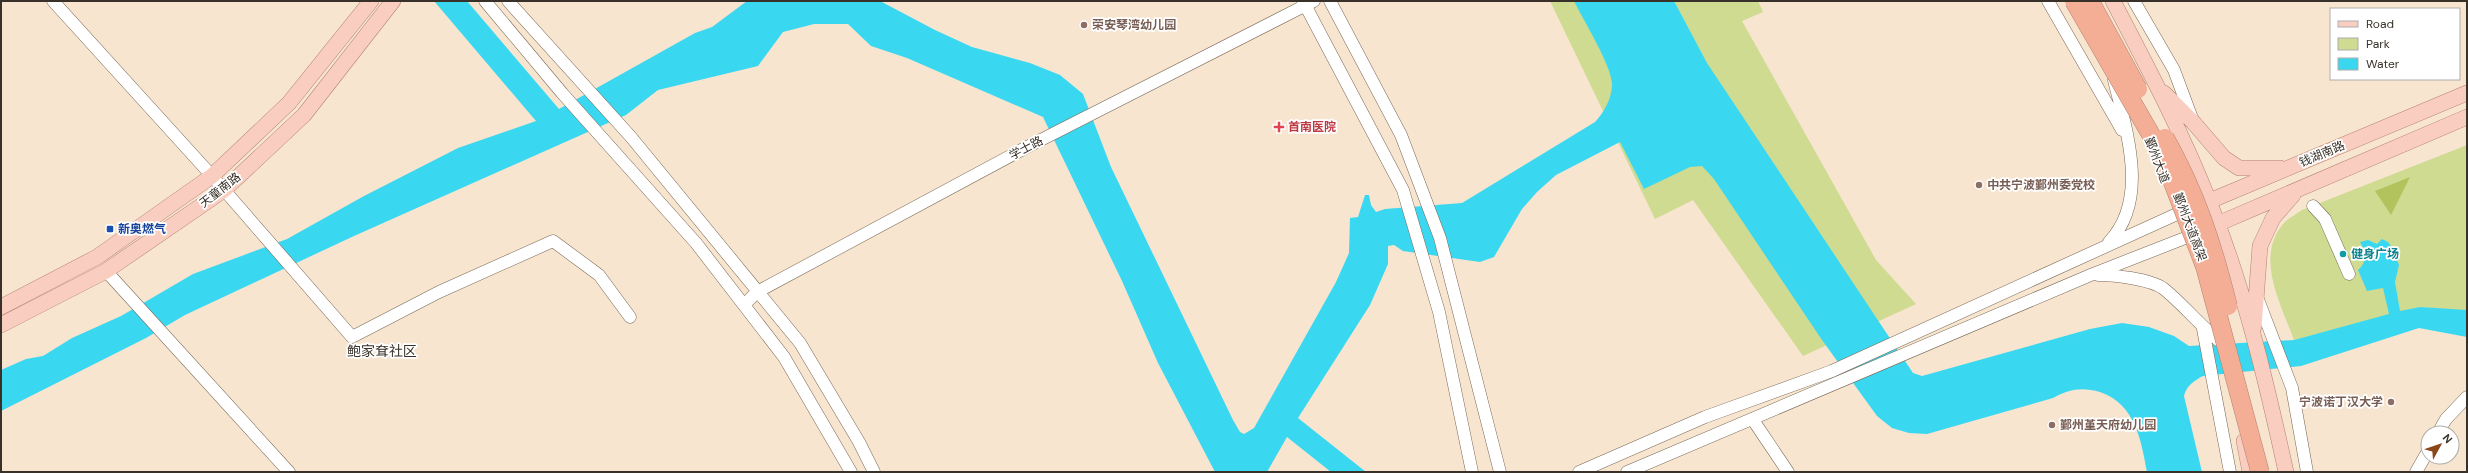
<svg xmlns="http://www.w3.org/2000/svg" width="2468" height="473" font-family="'DM Sans','Noto Sans SC',sans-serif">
<rect width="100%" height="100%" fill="#f7e5d0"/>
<!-- green -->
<path fill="#cedb91" d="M1550,1H1758L1763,12L1742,21L1876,260L1916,304L1803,356L1693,200L1655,219Z
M2467,145V311L2420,307L2294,340C2281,304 2254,257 2284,223C2288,218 2297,214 2302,210Z"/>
<!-- forest -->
<path fill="#b2c35d" d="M2410,177L2391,215L2375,191Z"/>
<!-- water -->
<path fill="#3ad8f0" d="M434,1H467L559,109L695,33L712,27L747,1H880L935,30L972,47L1030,63L1060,75L1083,94L1111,167L1233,420L1240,432L1244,434L1254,428L1336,282L1349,253L1350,218L1358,217L1365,195H1369L1371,205L1376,212L1385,209L1462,203L1595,122C1604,112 1611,100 1612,86C1613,67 1583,20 1574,1H1674L1707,63L1913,373L1922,376L2090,329L2122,323L2149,327L2174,336L2189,346L2294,340L2389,314L2383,288L2367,291L2358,270C2367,263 2366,251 2360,242L2368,240L2377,244L2382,239L2388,242L2393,249L2399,265L2395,282L2400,311L2420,307L2467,310V337L2419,328L2301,366L2203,376C2195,380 2186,386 2184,396L2202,472H2147C2141,439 2135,404 2100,392C2082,387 2069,389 2053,398L1927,434L1909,433L1892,428L1877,416L1822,340L1714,179L1702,166L1690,167L1644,189L1620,142L1556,175L1537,192L1522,209L1494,257L1480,262L1403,251L1394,245L1388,246V264L1370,305L1298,418L1366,472H1331L1287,437L1267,472H1215L1158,363L1122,281L1043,117L907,58L871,46L848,24H814L783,32L758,66L658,90L626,115L354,236L185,315L146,338L1,411V370L26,359L43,356L72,338L121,316L193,274L287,239L364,196L458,148L536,121Z"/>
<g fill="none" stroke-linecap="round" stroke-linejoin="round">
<!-- minor casing -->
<g stroke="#786856" stroke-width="13">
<path id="minor" d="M53,1L212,176L352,337L439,292L553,241L599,275L630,317
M485,1L562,93L696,243L784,357L851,472
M508,1L631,137L800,343L859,442L874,472
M1303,1L1403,190L1439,312L1472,472
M1330,1L1401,135L1440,238L1500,472
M2048,1L2122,130
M2134,1L2174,70L2193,121
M2313,206L2325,219L2349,274
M2109,242C2150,199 2126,130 2114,80
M106,271L289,472
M2098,275C2114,275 2151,279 2164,289C2184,305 2201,327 2222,343
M2257,297L2292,388L2307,472
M744,305L757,292L1025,148L1314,1
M2203,329L2230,472
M1753,420L1788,472
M2438,433L2446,419L2467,397
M1579,472L1705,417L1832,371L2177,214
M1627,472L2093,274L2185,238
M2416,472L2428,451"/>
</g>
<!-- major casing -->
<g stroke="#b38270" stroke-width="16">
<path id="major" d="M2113,1C2147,66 2182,132 2209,201C2244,288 2266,380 2286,472
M2164,93L2193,122L2224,158L2239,168H2280
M2200,205L2467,93
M2208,228L2467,117
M1,307L97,257L212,176L289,103L371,1
M1,325L106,271L224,190L304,115L393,1
M2254,327L2260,246L2273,218L2293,195
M2244,441L2250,472"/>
</g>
<!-- minor -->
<use href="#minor" stroke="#fff" stroke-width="12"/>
<!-- major -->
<use href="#major" stroke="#f9cec0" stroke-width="15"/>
<!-- highway-bridge casing -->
<g stroke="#b38270" stroke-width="19" stroke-linecap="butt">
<path id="highway-bridge" d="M2074,1L2162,154L2205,267L2260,472
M2090,1L2138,89
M2165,138C2196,193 2213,245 2228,306"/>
</g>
<!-- highway-bridge -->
<use href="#highway-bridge" stroke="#f5ae96" stroke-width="18"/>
</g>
<!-- markers -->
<g fill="#8d6e63" stroke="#fff" stroke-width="1.5">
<circle cx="1084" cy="25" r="4"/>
<circle cx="1979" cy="185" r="4"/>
<circle cx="2391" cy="402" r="4"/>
<circle cx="2052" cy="425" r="4"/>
</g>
<path fill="#e0444e" stroke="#fff" stroke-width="1.5" d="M1277 121h4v4h4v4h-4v4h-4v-4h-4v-4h4z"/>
<rect fill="#1a4fb4" stroke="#fff" stroke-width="1.5" x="106" y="225" width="8" height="8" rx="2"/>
<circle fill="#0f9aa8" stroke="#fff" stroke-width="1.5" cx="2343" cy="254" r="4"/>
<g text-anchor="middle" stroke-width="3.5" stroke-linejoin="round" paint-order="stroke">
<!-- education labels -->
<g font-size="12" font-weight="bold" fill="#785e54" stroke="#fff" text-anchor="start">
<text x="1092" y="29">荣安琴湾幼儿园</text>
<text x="1987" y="189">中共宁波鄞州委党校</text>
<text x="2383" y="406" text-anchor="end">宁波诺丁汉大学</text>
<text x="2060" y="429">鄞州堇天府幼儿园</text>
</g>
<!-- health labels -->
<g font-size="12" font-weight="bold" fill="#be3a42" stroke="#fff" text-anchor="start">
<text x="1288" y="131">首南医院</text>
</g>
<!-- street labels -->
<g font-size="12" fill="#383129" stroke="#fff">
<text transform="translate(1026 148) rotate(-28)" y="4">学士路</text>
<text transform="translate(2322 154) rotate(-23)" y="4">钱湖南路</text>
<text transform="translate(2157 160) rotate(69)" y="4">鄞州大道</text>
<text transform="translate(220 190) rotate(-38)" y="4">天童南路</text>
<text transform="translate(2190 227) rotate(69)" y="4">鄞州大道高架</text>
</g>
<!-- transit labels -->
<g font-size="12" font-weight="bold" fill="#164399" stroke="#fff" text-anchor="start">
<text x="118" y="233">新奥燃气</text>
</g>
<!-- culture labels -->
<g font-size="12" font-weight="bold" fill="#0d838f" stroke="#fff" text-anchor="start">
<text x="2351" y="258">健身广场</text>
</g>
<!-- quarter labels -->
<g font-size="14" fill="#383129" stroke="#fff">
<text x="382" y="356">鲍家耷社区</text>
</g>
</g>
<!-- border -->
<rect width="2468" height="473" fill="none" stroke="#383129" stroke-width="4"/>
<!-- legend -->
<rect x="2330" y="8" width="130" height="72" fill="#ffffff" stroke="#afada9"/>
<rect x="2338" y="21" width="20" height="6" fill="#f9cec0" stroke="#afada9"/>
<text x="2366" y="28" font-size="12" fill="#383129">Road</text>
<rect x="2338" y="38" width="20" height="12" fill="#cedb91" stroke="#afada9"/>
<text x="2366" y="48" font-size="12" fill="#383129">Park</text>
<rect x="2338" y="58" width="20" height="12" fill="#3ad8f0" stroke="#afada9"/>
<text x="2366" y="68" font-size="12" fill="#383129">Water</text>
<!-- north arrow -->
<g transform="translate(2440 445) rotate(50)"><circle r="19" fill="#ffffff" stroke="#afada9"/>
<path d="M0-3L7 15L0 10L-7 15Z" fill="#8b471b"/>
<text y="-6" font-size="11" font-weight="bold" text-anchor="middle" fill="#383129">N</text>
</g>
</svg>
